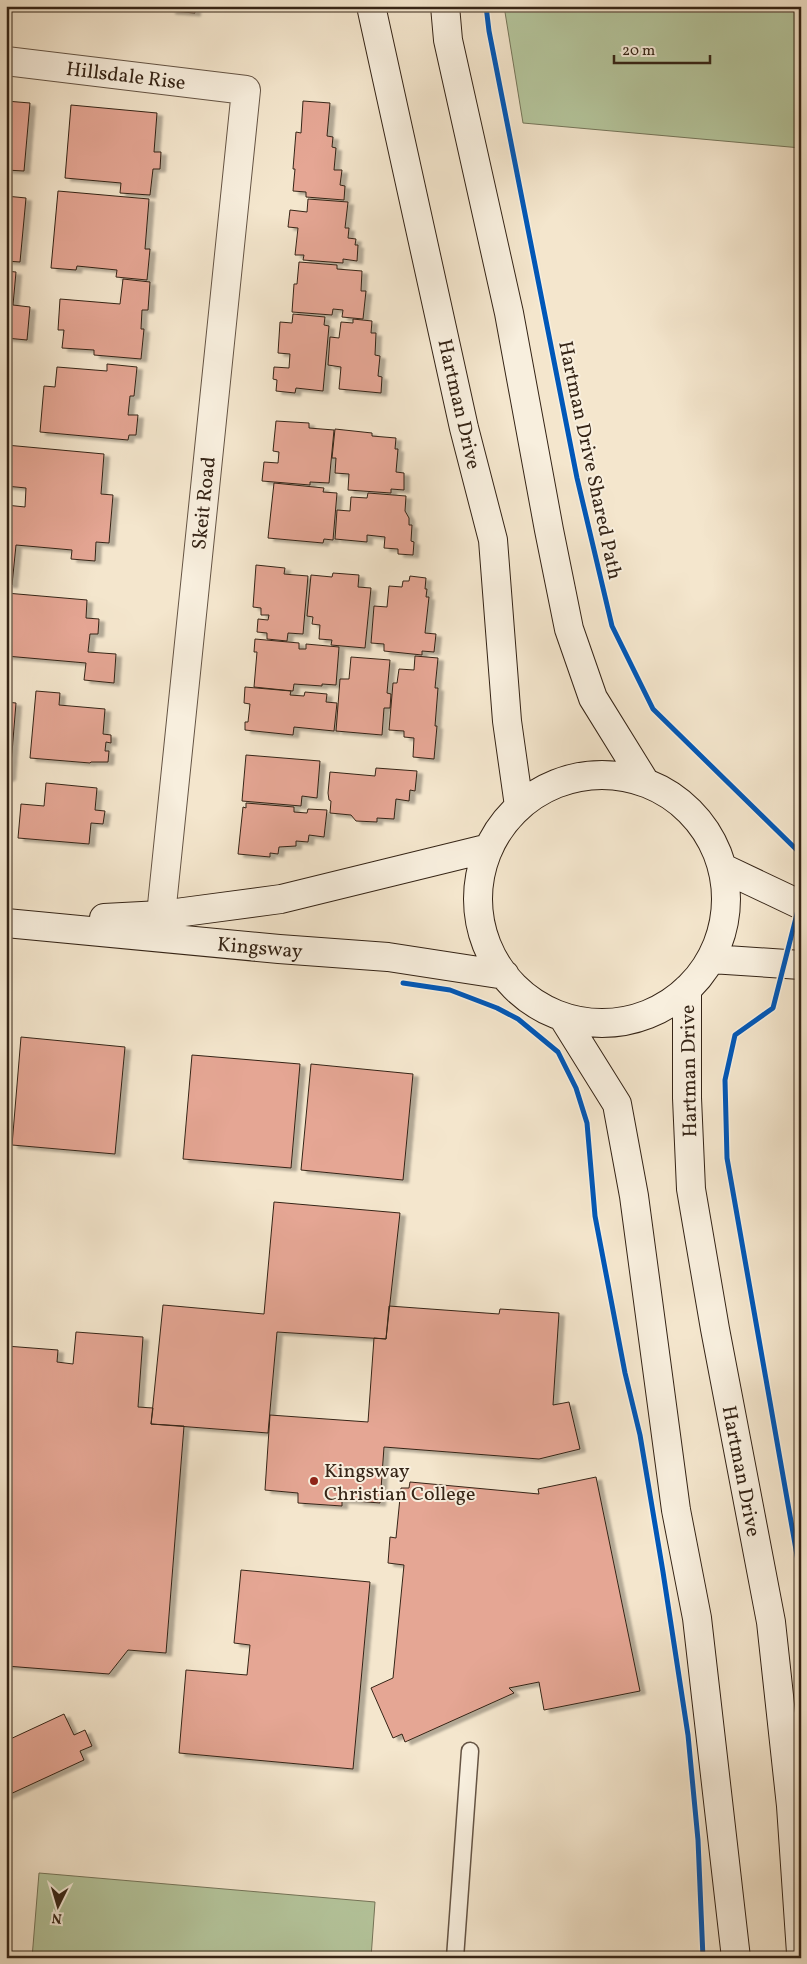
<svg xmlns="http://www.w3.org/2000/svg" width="807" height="1964" font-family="Vollkorn,serif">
<defs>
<filter id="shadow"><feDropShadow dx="5.5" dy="3" stdDeviation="1" flood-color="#0004"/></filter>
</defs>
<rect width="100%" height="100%" fill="#f4e6cd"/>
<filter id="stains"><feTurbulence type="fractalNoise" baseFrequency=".004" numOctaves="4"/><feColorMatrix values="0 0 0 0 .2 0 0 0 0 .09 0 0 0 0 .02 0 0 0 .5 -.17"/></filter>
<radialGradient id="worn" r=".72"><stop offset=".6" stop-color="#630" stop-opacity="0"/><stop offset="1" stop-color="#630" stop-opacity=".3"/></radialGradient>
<!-- green -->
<path fill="#b5c69d" stroke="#75755a" d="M504,6H801V148L523,123Z
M39,1873L375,1902L371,1958H32Z"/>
<!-- building -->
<path fill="#e5a694" stroke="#352416" filter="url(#shadow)" d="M170,6H195V13L170,11Z
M6,101L30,103L24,171L6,170Z
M303,101L330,103L327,136L333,137L332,147L336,148L334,170H342L340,185L345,186L344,200L306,197V192L293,191L295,169H293L296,132L301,133Z
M71,105L157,113L154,152H161L160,169H153L150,195L120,193L121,183L65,178Z
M58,191L149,199L145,249H150L147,280L116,277L117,270L77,266L76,270L51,268Z
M6,196L26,198L20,262L6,261Z
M308,199L348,202L345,228H349L348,238L356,239L355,245H358L357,261L343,259V263L303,260L304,255H295L298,228L288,227L290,210L307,212Z
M299,262L337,265V269L362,271L361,291H366L363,319L342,317L343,310L333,309L332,315L292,312L294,284H297Z
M6,271L16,272L13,305L30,307L27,340L6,338Z
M123,279L150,282L148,310H142L141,329H144L141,359L94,355V350L62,348L64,330H58L60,299L120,304Z
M293,314L325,317L324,325L329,326L323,391L296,388L295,393L276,391L277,380L273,379L274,367L289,368L290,354L278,353L280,322L292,323Z
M353,319L372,321L371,333H376L375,355L380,356L378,376L382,377L381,393L339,389L341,367L328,365L330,337L339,338L341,322L353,323Z
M107,364L137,367L134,396H130L128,415H138L136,435H129L128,440L40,432L44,386L55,387L57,367L107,371Z
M276,421L309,423V428L334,430L329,483L310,482V485L262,481L264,462L278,463L279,452L273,451Z
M335,429L372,433V436L396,438L395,449H398L396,472L404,473V490L391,489V493L348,490L349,474L335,473L336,458H332Z
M6,445L104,454L101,494L113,495L109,543L96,542L95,561L71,559L72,550L16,545L12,585L6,584V505L25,507L26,488L6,486Z
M274,483L324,488L323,492L337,493L333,540L324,539L323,543L268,538Z
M368,493L406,496L405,511L409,518V525H412L411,541L414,542L413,555L398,554V549L384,548L385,537L367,535V542L335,539L337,510L350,511L351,497L367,498Z
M256,565L285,568L284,574L308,576L303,634L288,633L287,641L267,639V633L257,632L258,619L268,620L269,615H261V608L253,607Z
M333,573L359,575L358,587L371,588L365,648L331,645L332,640L319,639L320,625L312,624L313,617L307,616L311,575L332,577Z
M410,576L426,578L425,589H427L426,597H429L425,633L436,634L434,652L422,651V655L384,651V644L371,643L374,606L387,607L389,586L402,587L403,581H409Z
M6,593L87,600L86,618L99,619L98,634H90L88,652L116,654L114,683L84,680L86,663L6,656Z
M255,639L299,643V649H306V644L339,647L336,685L322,684V686L294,684L293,691L254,687L257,652H254Z
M415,656L438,658L435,688H438L435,726H437L434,759L413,757L414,738L404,737V731L389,730L393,683H397L399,669L414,670Z
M351,657L390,660L387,693L391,694L390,708H384L382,735L336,731L340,679H349Z
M245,687L291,691L290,695L304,696L305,692L327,694L326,702L337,703L334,731L294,727L293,735L245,730V722H248L250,704L244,703Z
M36,691L60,693L59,705L105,709L103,734L111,735V743L106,742L105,751H109L108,762H91L90,763L30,758Z
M6,702L16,703L10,777L6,779Z
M246,755L320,761L317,798L302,796L301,806L242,801Z
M376,768L417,771L415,791L410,790L409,801L396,799L394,819L377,818V822L356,821L351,815L330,813L331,801L329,800L328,793L330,772L375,776Z
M46,783L97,788L95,810L105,811L103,824L91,823L89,844L18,838L21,804L44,806Z
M246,803L294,807V812L307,813L308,809L327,810L324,837L309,835L308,842L296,841V846L279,847L278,854L270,853V857L238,854L243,807L246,808Z
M21,1037L125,1047L115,1154L12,1145Z
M192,1055L300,1064L291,1168L183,1159Z
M311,1064L413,1074L403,1180L301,1170Z
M274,1202L400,1213L386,1339L277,1332L268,1433L151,1424L163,1305L264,1314Z
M389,1306L499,1314L500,1309L559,1313L553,1405L569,1402L580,1449L539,1459L384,1447L380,1503L342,1500V1506L298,1503V1493L265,1490L270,1415L368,1422L374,1338L386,1339Z
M76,1332L143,1337L138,1407L153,1408L151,1424L184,1426L166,1653L128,1650L109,1674L6,1666V1346L58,1350L57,1362L73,1364Z
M596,1477L640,1691L544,1710L539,1682L509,1688L514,1693L405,1742L402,1734L393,1738L371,1688L393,1678L404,1565L388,1563L390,1537L396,1538L401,1488H409L410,1482L539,1494L538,1489Z
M241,1570L370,1582L353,1769L179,1753L186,1670L247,1675L250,1645L234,1643Z
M64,1714L74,1735L85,1730L92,1746L80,1751L84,1760L6,1796V1741Z"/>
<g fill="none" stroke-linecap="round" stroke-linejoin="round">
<!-- lane casing -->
<g stroke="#655444" stroke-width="19">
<path id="lane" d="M455,1958L470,1751"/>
</g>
<!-- street casing -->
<g stroke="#655444" stroke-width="30">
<path id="street" d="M6,61L246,90L161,915"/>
</g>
<!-- secondary casing -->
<g stroke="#352416" stroke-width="30">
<path id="secondary" d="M371,6L464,428L493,540L507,721L519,806
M445,6L448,40L509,313L549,530L569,629L593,698L645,782
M478 899a124 124 0 1 1 248 0a124 124 0 1 1-248 0Z
M723,868L801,905
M104,918L161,915L281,899L489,848
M6,923L279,949L388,957L505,975
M711,959L801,965
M687,989V1098L691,1189L715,1329L771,1622L791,1806L801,1953
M564,1019L617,1104L634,1196L676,1510L697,1618L736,1958"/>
</g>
<!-- lane -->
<use href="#lane" stroke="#f8efde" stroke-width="16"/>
<!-- street -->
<use href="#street" stroke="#f8efde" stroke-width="28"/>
<!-- secondary -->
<use href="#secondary" stroke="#f8efde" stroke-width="28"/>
<!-- cycleway casing -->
<g stroke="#f8efde" stroke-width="8">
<path id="cycleway" d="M486,6L489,31L577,478L612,626L653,709L801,854
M801,898L773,1008L735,1035L725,1080L727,1158L801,1578
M403,983L450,990L497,1008L518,1019L558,1052L576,1088L587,1123L595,1216L625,1373L640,1435L663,1572L688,1735L698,1840L703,1958"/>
</g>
<!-- cycleway -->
<use href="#cycleway" stroke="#0057b8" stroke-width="5"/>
</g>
<!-- markers -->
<circle fill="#8f2418" stroke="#f8efde" stroke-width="2" cx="314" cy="1481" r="5"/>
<g text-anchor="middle" stroke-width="4" stroke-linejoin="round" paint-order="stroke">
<!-- street labels -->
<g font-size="20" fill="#352416" stroke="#f8efde">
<text transform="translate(126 75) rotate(7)" y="7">Hillsdale Rise</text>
<text transform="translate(460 404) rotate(77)" y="7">Hartman Drive</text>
<text transform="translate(591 460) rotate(78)" y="7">Hartman Drive Shared Path</text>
<text transform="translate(203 503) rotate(-84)" y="7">Skeit Road</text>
<text transform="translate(260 947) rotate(5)" y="7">Kingsway</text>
<text transform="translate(688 1071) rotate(-91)" y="7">Hartman Drive</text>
<text transform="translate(742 1471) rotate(79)" y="7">Hartman Drive</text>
</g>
<!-- poi labels -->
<g font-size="20" fill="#352416" stroke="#f8efde" text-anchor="start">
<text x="324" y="1477">Kingsway<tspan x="324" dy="23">Christian College</tspan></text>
</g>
</g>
<!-- margin -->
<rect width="807" height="1964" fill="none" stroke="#f4e6cd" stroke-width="25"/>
<rect x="8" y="8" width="792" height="1949" fill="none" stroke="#352416" stroke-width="2.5"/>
<rect x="12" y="12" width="782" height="1939" fill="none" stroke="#352416"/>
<!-- north arrow -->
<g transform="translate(58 1906) rotate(185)" stroke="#f8efde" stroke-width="4" paint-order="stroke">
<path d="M0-4L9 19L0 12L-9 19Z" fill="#352416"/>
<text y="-8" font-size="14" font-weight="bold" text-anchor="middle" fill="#352416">N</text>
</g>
<!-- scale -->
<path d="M614 55v8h96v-8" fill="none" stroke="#352416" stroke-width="2.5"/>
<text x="622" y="55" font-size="15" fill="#352416" stroke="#f8efde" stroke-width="4" paint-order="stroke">20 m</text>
<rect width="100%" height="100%" filter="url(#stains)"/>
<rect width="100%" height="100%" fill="url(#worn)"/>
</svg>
